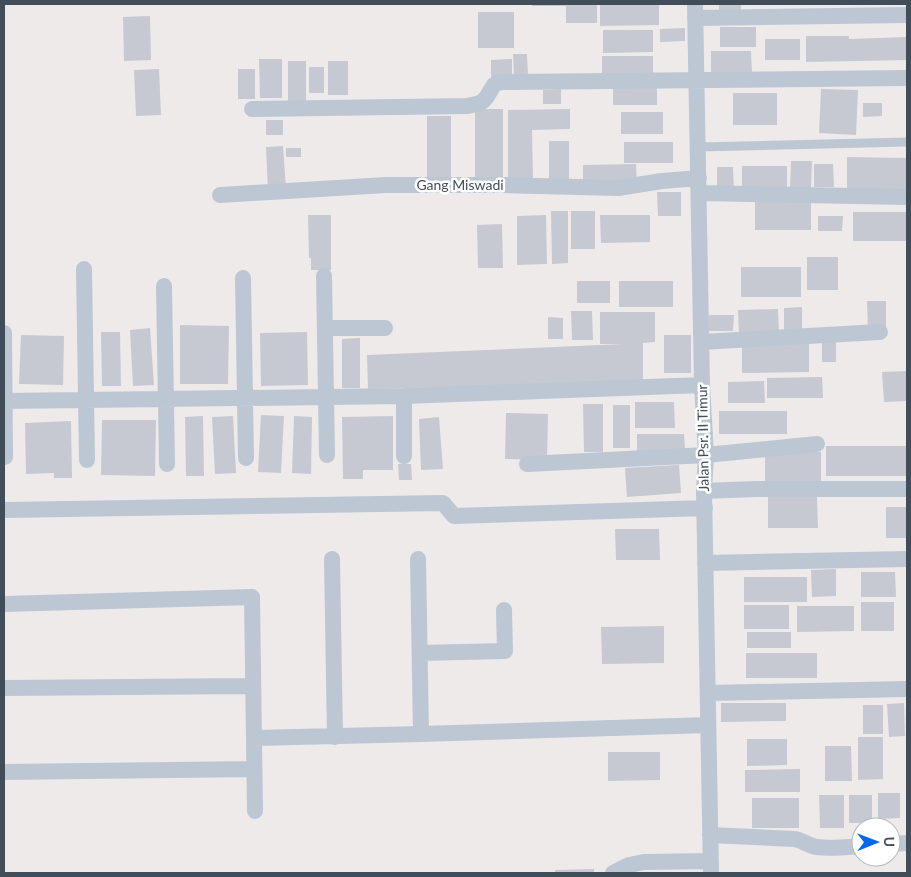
<svg xmlns="http://www.w3.org/2000/svg" width="911" height="877" font-family="Lato,sans-serif">
<rect width="100%" height="100%" fill="#eeeaea"/>
<!-- building -->
<path fill="#c6c9d2" d="M532,4H597V23H566V6H532Z
M600,4H659V25L600,26Z
M719,4H741V15H719Z
M478,12H514V48H478Z
M150,16L151,60L124,61L123,17Z
M720,27H756V47H720Z
M685,28V41L660,42V29Z
M603,30H653V52L603,53Z
M806,36H849V39L907,37V60L806,62Z
M765,39H800V60H765Z
M711,51H751L752,74H711Z
M513,54H527L528,76H514Z
M602,56H653V78L602,79Z
M259,59H282V98H260Z
M512,59V76L491,77V60Z
M288,61H306V102H288Z
M328,61H348V95H328Z
M309,67H324V93H309Z
M159,69L161,115L136,116L134,70Z
M238,69H255V99H238Z
M657,86V105H613V87Z
M561,89V104H543V90Z
M821,89L858,90L856,135L819,133Z
M733,93H777V125H733Z
M863,103H882V116L863,117Z
M475,109H503V180H475Z
M570,109V129L532,130L533,179L508,180V110Z
M621,112H663V134H621Z
M427,116H451V179H427Z
M266,120H283V135H266Z
M549,141H569V184L549,185Z
M624,142H673V163H624Z
M283,146L286,189L268,191L266,147Z
M286,148H301V157H286Z
M847,157L907,158V195L847,194Z
M791,161H812L811,189L790,188Z
M636,164L637,184H583V165Z
M814,164H833L834,187H814Z
M742,166H787V192H742Z
M717,167H733L734,192H717Z
M657,192H681V216H658Z
M755,202H811V230H755Z
M551,211H568V263L552,264Z
M571,211H595V249H571Z
M853,212H907V241H853Z
M308,215H331V270H311V258H309Z
M546,215L547,264L517,265V216Z
M600,215H650V242L601,243Z
M818,216H843L842,231H818Z
M502,224L503,268H478L477,225Z
M807,257H838V290H807Z
M741,267H801V297H741Z
M577,281H610V303H577Z
M619,281H673V307H619Z
M867,301H886V330L868,331Z
M802,307V331H784V308Z
M778,309L779,334H739L738,310Z
M571,311H592L593,340H572Z
M600,312H655V342L643,343V382L368,389L367,355L624,344H600Z
M709,315H734L733,331H709Z
M548,317L563,318V339H548Z
M180,325L229,326L228,384H180Z
M150,328L154,385L133,386L130,330Z
M101,332H120L121,386H102Z
M307,332L308,385L261,386L260,333Z
M21,335L64,336L63,385L19,384Z
M664,335H691V373H664Z
M360,338V388H342V339Z
M822,342H836V362H822Z
M809,343V372L742,373V344Z
M907,371V401L884,402L882,372Z
M822,377L823,398H767V378Z
M764,381L765,403H728V382Z
M635,402H674L675,428H635Z
M583,404H603V452H584Z
M613,405H630V448H613Z
M719,411H787V434H719Z
M506,413L548,414L547,460L505,459Z
M261,415L284,416L281,473L258,472Z
M203,416L204,476H186L185,417Z
M233,416L236,473L215,474L212,417Z
M294,416L312,417L311,474L292,473Z
M393,416V470H363V479H343L342,417Z
M439,417L443,469L421,470L419,419Z
M102,420H156L155,476L101,475Z
M71,421L72,478H54V473L26,474L25,423Z
M637,434H684L685,450L637,451Z
M826,446H907V476H826Z
M765,452H821V484H765Z
M398,464H411L412,480H399Z
M679,465L681,493L627,497L625,468Z
M768,497H817L818,528H768Z
M886,507H907V538H886Z
M615,529H659L660,560H616Z
M836,569V596L812,597L811,570Z
M861,572H895L896,597H861Z
M744,577H807V602H744Z
M861,602H894V631H861Z
M744,605H789V629H744Z
M797,606H854V631L797,632Z
M664,626V663L602,664L601,627Z
M747,632H791V648H747Z
M746,653H817V678H746Z
M721,703H786V721L721,722Z
M904,703L905,736L889,737L887,704Z
M863,705H883V734H863Z
M858,737H883V779L858,780Z
M747,739H787V765L747,766Z
M825,746H851L852,781H825Z
M608,752H660V780L608,781Z
M800,769V792H745V770Z
M878,793H900V818L878,819Z
M819,795H844V828H820Z
M849,795H872V823H849Z
M752,798H799V828H752Z
M594,869V873H555V870Z"/>
<g fill="none" stroke-linecap="round" stroke-linejoin="round">
<!-- lane -->
<path stroke="#bcc7d3" stroke-width="9" d="M698,147L907,142"/>
<!-- street -->
<path stroke="#bcc7d3" stroke-width="16" d="M695,4L702,385L706,455L704,491L711,873
M695,18L907,15
M252,109L467,106C487,103 484,100 494,85L500,82L907,78
M700,193L907,197
M220,195L386,185H503L618,188L662,181L699,178
M84,269L87,460
M324,276L327,455
M243,278L246,458
M164,286L167,464
M325,328H385
M4,333L5,457
M701,342L880,332
M404,396V456
M5,401L404,396L702,385
M527,464L706,455L817,444
M704,491L756,489H907
M4,510L443,503L454,516L705,508
M332,559L335,737
M418,559L421,734
M705,563L907,559
M4,604L252,597L255,811
M420,653L505,651L504,610
M4,688L253,686
M708,693L907,689
M254,738L421,734L708,725
M4,772L254,769
M710,835L794,839C803,840 808,846 817,847C831,849 846,847 861,846
M891,844L907,843
M613,873L629,865L644,862L711,861"/>
</g>
<g text-anchor="middle" stroke-width="5" stroke-linejoin="round" paint-order="stroke">
<!-- street labels -->
<g font-size="14" fill="#414e5a" stroke="#fff">
<text x="460" y="190">Gang Miswadi</text>
<text transform="translate(703 438) rotate(-91)" y="5">Jalan Psr. II Timur</text>
</g>
</g>
<!-- border -->
<rect width="911" height="877" fill="none" stroke="#414e5a" stroke-width="10"/>
<!-- north arrow -->
<g transform="translate(876 842) rotate(89)"><circle r="24" fill="#ffffff" stroke="#b3b8bd"/>
<path d="M0-4L9 19L0 12L-9 19Z" fill="#0468ef"/>
<text y="-8" font-size="14" font-weight="bold" text-anchor="middle" fill="#414e5a">U</text>
</g>
</svg>
